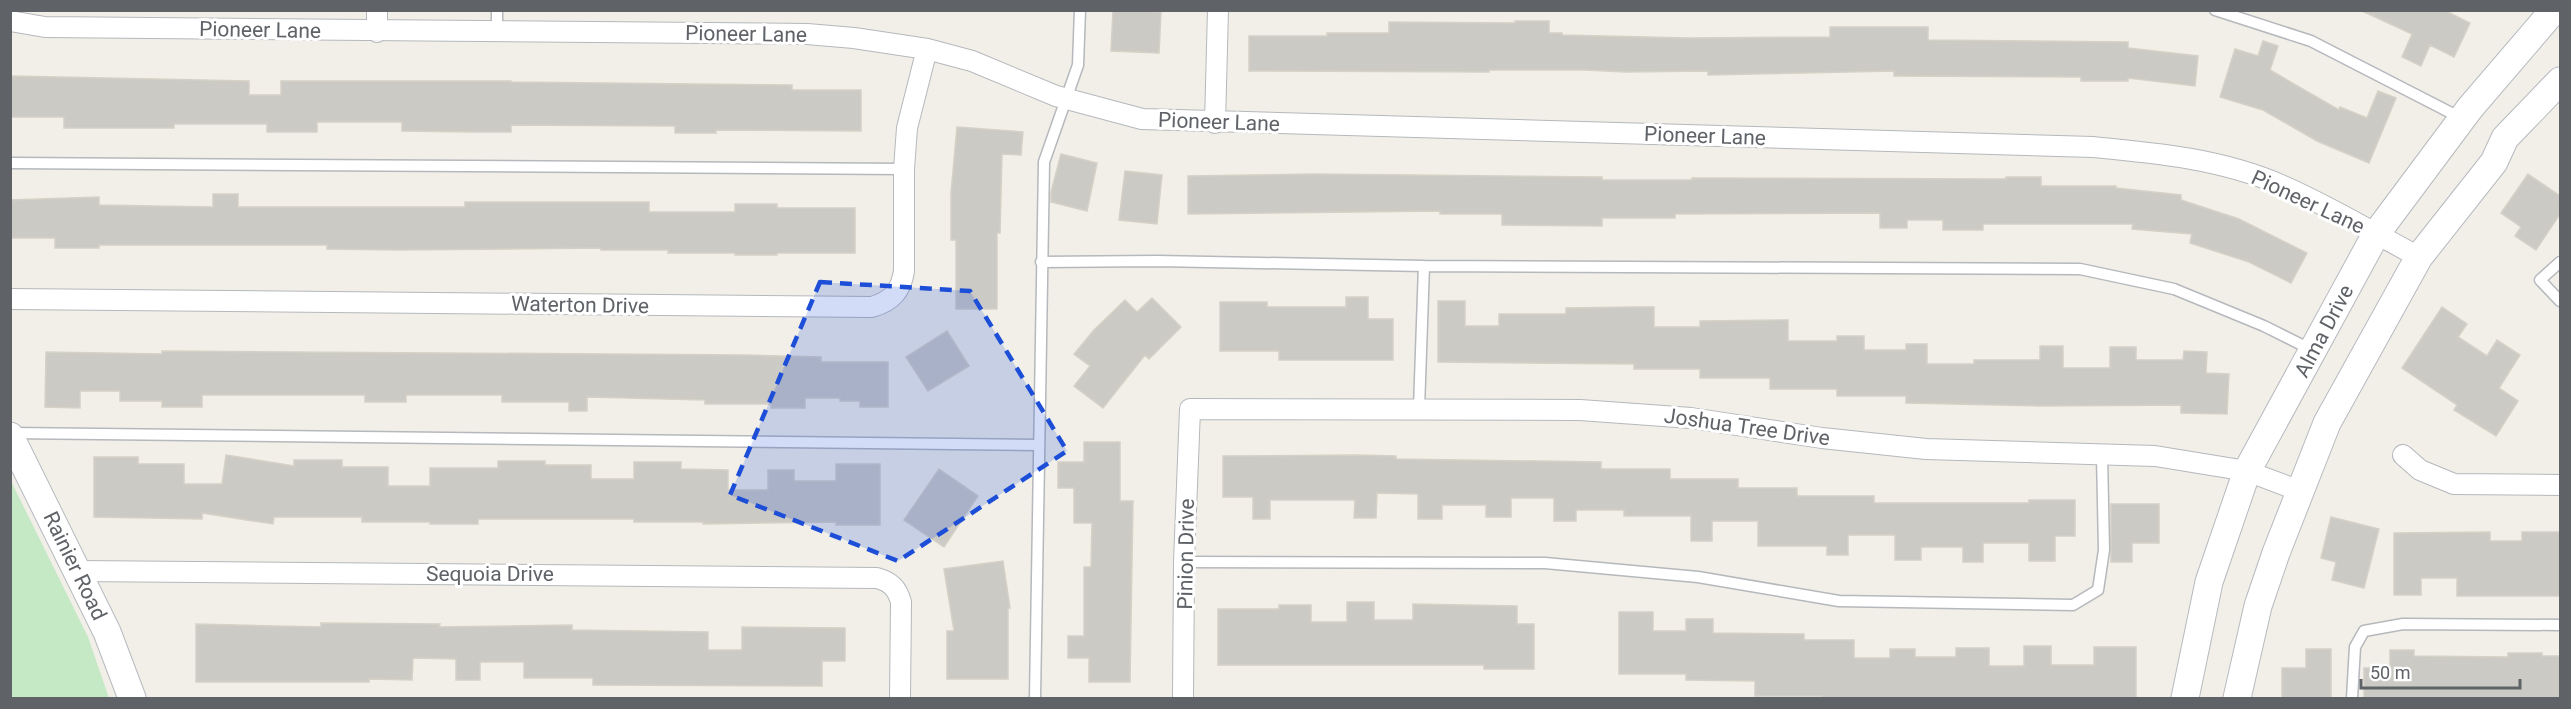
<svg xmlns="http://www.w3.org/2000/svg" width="2571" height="709" font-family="Roboto,sans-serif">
<rect width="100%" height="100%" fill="#f1efe8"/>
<!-- green -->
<path fill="#c5e8c5" d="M11,481L88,637L109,698H11Z"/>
<!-- building -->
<path fill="#cccac5" stroke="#d6d1c6" stroke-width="1.5" d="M1113,10L1161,12L1159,53L1111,51Z
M2360,10H2444L2470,23L2454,57L2430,45L2421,66L2402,57L2412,34Z
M1515,21H1549V33H1562V35L1689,38L1830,37V27H1928V40L2128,42V48L2198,56L2195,86L2128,78V81H2081V77L1894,76V71L1708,75V71L1626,72L1585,70H1489V72L1249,71V36H1327V33H1389V22L1515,23Z
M2263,41L2278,46L2270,70L2339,110L2340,107L2367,118L2378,91L2396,98L2369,163L2317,141L2263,110L2220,97L2235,49L2258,56Z
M10,76L249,81V95H281V81H511V82L792,85V90H861V131L716,130V133H675V126L511,125V132H471L402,131V122H317V132H267V124H174V128H64V117H10Z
M957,127L1023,132L1021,155L1002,154L1000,233H997V309H956V240H951V193Z
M1061,154L1097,163L1087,211L1051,202V192Z
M1125,171L1162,175L1157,224L1119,220Z
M1314,174L1602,177V180H1692V178L2006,179V177H2041V186H2116V188L2181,195V200L2239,219L2307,253L2291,283L2249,262L2190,243L2192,234L2132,229L2133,224H1983V230H1943V220H1907V228H1880V213L1675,214V218H1602V226L1502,225V214H1440V211L1188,214V176Z
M2528,174L2560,196V214L2536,250L2515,236L2521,227L2501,213Z
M213,194H238V207H465V202H649V212H735V204H777V208H855V253H777V255H735V253H668V250H601V248L397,250L327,249V245H99V248H55V238H10V200L99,197V205L213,207Z
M1346,297H1368V319H1393V360H1279V351H1220V302H1267V307H1346Z
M1152,298L1181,327L1149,359L1145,355L1103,408L1074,386L1090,366L1074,354L1094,330L1125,300L1137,312Z
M1438,301H1465V326H1499V314H1566V308L1634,307H1654V327H1700V321L1788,320V341H1837V336H1864V350H1906V344H1927V364H1974V360H2040V346H2063V368H2110V347H2136V360H2183L2184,351L2207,352L2206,373L2229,374L2227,414L2181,413V405L2040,406L1906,403V396H1837V389H1770V378H1700V369H1634V364L1438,362Z
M2442,307L2467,324L2458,337L2487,356L2497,340L2520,355L2499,388L2518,401L2496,436L2454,410L2457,405L2402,368Z
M947,331L969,366L928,391L906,357Z
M162,351L745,355L821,357V362H888V407H860V401H840V398H805V408H771V404H705V400L587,397V411H569V402H502V395H406V402H365V395H202V407H162V401H120V391H80V408L45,407L46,352L162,354Z
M1084,442H1120V501H1133L1130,682H1089V658H1068V636H1084V567H1091L1092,523H1074V488H1058V462H1084Z
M226,455L294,466V460H342V467H388V486H430V468H498V461H545V465H591V479H634V462H681V469L728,470V490H768V470H794V481H836V464H880V525H836V522L703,524V522H634V519H478V524H430V522H362V517H274L273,524L202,513V519L94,517V457H138V464H184V484H222Z
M1356,455L1396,456V459L1601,462V469H1670V479H1738V488H1797V496H1874V503H2029V500H2075V536H2055V561H2029V543H1983V562H1963V547H1921V560H1895V535H1848V555H1827V546H1758V521H1712V541H1691V516H1624V510H1576V521H1554V498H1511V517H1486V505H1442V519H1418V494L1377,493L1376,518H1354L1355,500H1270V519H1253V497H1223V456Z
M939,469L978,496L944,547L904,520Z
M2111,504H2159V543H2132V562H2111Z
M2331,517L2379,529L2364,588L2332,580L2336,562L2321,558Z
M2490,532V541H2522V532H2560V596H2457V578H2421V595H2394V533Z
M1003,561L1010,608H1008V679H947V631H954L944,569Z
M1347,602H1374V620H1413V604L1517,606V624H1534V669H1484V665H1218V609H1279V605H1311V622H1347Z
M1619,612H1653V631H1686V619H1713V633L1804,634V640H1854V658H1890V649H1915V657H1956V648H1989V666H2024V646H2051V665H2094V647H2136V699H1822V696H1755V681L1686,680V674H1619Z
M321,623L440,624L439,627L572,625V630L708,632V650H742V627L845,628V661H822V686L593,685V678H524V662H480V680H456V659L413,658L412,680L369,679V682H196V624L321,627Z
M2306,649H2331V699H2282V668H2306Z
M2390,650H2414V656L2508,657V653H2542V656H2560V699H2364V668H2390Z"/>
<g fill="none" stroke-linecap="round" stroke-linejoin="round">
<!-- lane casing -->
<g stroke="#b5b8bc" stroke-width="13">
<path id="lane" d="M497,10V33
M2215,10L2311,41L2461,118
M10,163L904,169
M1041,262L1157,261L1424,266L2080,269L2174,289L2264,326L2312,350
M2560,262L2540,280L2560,301
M1419,408L1424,266
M10,433L1038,445
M1184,562L1545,563L1698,577L1839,601L2073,605L2098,590L2104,550L2102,455
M1035,698L1044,162L1078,65L1080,10
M2352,698L2355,647L2364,631L2403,624L2560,625"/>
</g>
<!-- street casing -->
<g stroke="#b5b8bc" stroke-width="22">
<path id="street" d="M10,21L45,27L807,34L854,38L927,49L972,61L1056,96L1142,119L2093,147C2157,153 2222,159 2281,185C2328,205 2373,233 2419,257
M377,32V10
M1215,123L1218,10
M10,299L872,307C892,301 901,291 904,271V169L907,128L927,49
M2403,455L2420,470L2454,484L2560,485
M77,571L877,578C891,582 897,588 901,602L900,698
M1183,698L1184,562L1190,409L1580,410L1691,418L1822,438L1926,449L2155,456L2247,471L2300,491"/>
</g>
<!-- secondary casing -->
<g stroke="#b6babf" stroke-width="29">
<path id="secondary" d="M10,436L107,632L132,698
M2185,698L2209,582L2247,471L2376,234L2470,108L2554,10
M2237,698L2258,606L2276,553L2327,423L2419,257L2494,162L2505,138L2560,81"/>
</g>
<!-- lane -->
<use href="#lane" stroke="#fff" stroke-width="10"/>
<!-- street -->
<use href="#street" stroke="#fff" stroke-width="20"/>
<!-- secondary -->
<use href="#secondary" stroke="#fff" stroke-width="27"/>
</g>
<!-- marked area -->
<path fill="#1d4ed8" fill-opacity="0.2" stroke="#1d4ed8" stroke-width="4.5" stroke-dasharray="12 8" stroke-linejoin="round" d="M820,282L970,291L1067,451L898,561L730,495Z"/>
<g text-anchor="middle" stroke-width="6" stroke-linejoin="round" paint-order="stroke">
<!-- street labels -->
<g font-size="21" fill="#5f6368" stroke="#fff">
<text transform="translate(260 30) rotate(1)" y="7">Pioneer Lane</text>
<text transform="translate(746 34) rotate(1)" y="7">Pioneer Lane</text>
<text transform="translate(1219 122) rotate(2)" y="7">Pioneer Lane</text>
<text transform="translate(1705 136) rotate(2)" y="7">Pioneer Lane</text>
<text transform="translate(2308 202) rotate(25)" y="7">Pioneer Lane</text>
<text transform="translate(580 305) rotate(1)" y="7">Waterton Drive</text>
<text transform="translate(2324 331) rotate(-62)" y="7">Alma Drive</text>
<text transform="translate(1747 427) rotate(8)" y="7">Joshua Tree Drive</text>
<text transform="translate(1186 554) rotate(-89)" y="7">Pinion Drive</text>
<text transform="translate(75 566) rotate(64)" y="7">Rainier Road</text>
<text x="490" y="581">Sequoia Drive</text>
</g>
</g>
<!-- border -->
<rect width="2571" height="709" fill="none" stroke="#5f6368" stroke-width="24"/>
<!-- scale -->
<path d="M2361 679v9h159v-9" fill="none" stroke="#5f6368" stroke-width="3"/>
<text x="2370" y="679" font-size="18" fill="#5f6368" stroke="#ffffff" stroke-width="4.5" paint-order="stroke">50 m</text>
</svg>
